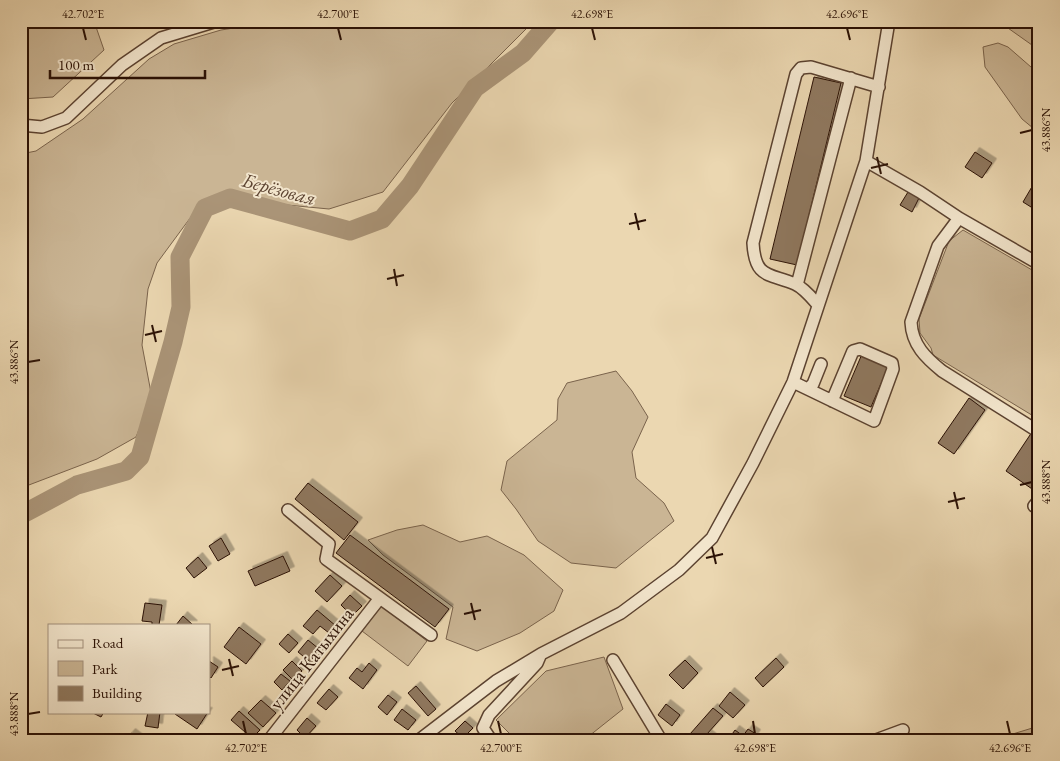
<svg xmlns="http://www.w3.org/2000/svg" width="1060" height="761" font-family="'EB Garamond',serif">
<defs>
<filter id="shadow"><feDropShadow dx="4.5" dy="-4.5" stdDeviation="0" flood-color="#0004"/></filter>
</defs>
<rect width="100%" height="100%" fill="#ebd7b1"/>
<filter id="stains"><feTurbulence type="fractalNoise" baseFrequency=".004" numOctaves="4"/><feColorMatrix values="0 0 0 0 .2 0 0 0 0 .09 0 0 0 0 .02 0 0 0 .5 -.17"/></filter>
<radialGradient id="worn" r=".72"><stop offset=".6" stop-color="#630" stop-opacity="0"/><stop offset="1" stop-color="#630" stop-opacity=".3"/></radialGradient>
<!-- green -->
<path fill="#cab594" stroke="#7a634c" d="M23,21H96L95,24L104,50L53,97L21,99V24Z
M279,21H534L452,103L383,192L329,209L287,205L236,192L210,198L199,206L157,263L148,289L142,345L152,398L136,437L97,459L21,488V154L36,151L83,119L149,59L174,44L221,30Z
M998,21H1039V50Z
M998,43L1008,47L1039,74V133L1022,119L985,67L983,47Z
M963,230L1039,274V417H1035L933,355L931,348L920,333L919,319L949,241Z
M616,371L632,391L648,417L632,452L636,478L664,503L674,521L616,568L571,563L538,541L516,509L501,490L507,461L557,420L558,399L567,383Z
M423,525L460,542L487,536L524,555L563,590L554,611L520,633L477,651L446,639L453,607L383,555L368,540L397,530Z
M381,606L427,641L408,666L362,631Z
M604,657L623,709L584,740H516L496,720L546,671Z
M1039,726V740H993Z"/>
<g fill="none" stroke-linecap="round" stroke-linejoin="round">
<!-- river -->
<path stroke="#aa9477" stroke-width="19" d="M21,515L77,485L126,471L140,457L173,342L181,307L180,257L205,208L230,198L350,231L382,219L410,186L475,88L523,53L551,21"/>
</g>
<!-- building -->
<path fill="#8f785e" stroke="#2b1105" filter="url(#shadow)" d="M814,77L841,83L797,265L770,259Z
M975,152L992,163L982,178L965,167Z
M1033,185L1039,189V212L1023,202Z
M908,192L919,198L912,212L900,205Z
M862,354L889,365L871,407L844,396Z
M969,398L985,410L954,454L938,443Z
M1032,432L1039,436V485L1035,491L1006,471Z
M308,483L358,522L344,540L295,499Z
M350,535L449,609L435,627L336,553Z
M221,538L230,554L218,561L209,546Z
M283,556L290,571L255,586L248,571Z
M198,557L207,568L194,578L186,568Z
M330,575L342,586L327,602L315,591Z
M350,595L362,606L352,616L341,605Z
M145,603L162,605L159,625H152V622L142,621Z
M317,610L336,626L329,633L320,626L313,634L303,626Z
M183,616L193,625H176Z
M239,627L261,644L246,664L224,647Z
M288,634L298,643L289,653L279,644Z
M308,640L324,653L314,665L298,652Z
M776,658L784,667L763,687L755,678Z
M685,660L698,673L683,689L669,675Z
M209,661L218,667L211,678L209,676Z
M292,661L302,671L293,680L283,670Z
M369,663L377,670L363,689L349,678L357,668L362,672Z
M281,674L290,681L282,690L274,682Z
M416,686L436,709L428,716L408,693Z
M329,689L338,697L326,710L317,703Z
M730,692L745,705L733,718L719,706Z
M388,695L397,702L387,715L378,707Z
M261,700L276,713L263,727L248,713Z
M666,704L680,715L672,726L658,715Z
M713,708L723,716L707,734L712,738L711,740H696L690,734Z
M402,709L416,720L408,730L394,720Z
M239,711L260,730L252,738L231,720Z
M91,712H104L101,717Z
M148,712H160L158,728L145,726Z
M177,712H208L197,729L175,714Z
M307,718L316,726L305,738L297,730Z
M465,721L473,728L463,738L455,731Z
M748,729L756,734L752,740H728L735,730L743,736Z
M131,733L140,740H125Z"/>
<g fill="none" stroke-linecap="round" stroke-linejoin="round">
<!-- minor casing -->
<g stroke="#5b4230" stroke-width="14">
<path id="minor" d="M21,125L42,127L66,118L122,65L161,38L217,21
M866,161L920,192L959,218L1039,264
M959,218L938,246L911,322C912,345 926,358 942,371L1039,432
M797,285L851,78
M818,305C812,298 804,288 795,284C769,273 755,279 753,243L796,74L801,68L811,67L879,87
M793,382L874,421L893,369L892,363L860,349L853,351L832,401
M808,389L813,384L821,364
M1034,506L1039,500
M288,510L329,544L326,559L431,635
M613,660L661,740
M269,740L380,598
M419,740L496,681L541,654L621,613L679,570L712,538L753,463L793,382L866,161L889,21
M491,740L483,728L489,715L537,663L540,656
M876,740L903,730"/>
</g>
<!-- minor -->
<use href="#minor" stroke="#f2e5cc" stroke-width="11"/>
</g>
<!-- ticks -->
<path fill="none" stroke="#2b1105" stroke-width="2" d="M83,28L86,40M338,28L341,40M592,28L595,40M847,28L850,40M1020,133L1032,130M877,157L881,174M871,168L888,164M635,213L639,230M629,224L646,220M394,269L397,286M387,279L404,275M152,325L156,342M145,335L162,331M28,362L40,360M1020,485L1032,482M954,492L958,509M948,502L965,498M712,547L716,564M706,558L723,554M471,603L475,620M464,614L481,610M229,659L233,676M222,670L239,666M28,714L40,712M243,721L246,734M498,721L501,734M753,721L755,734M1007,721L1010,734"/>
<g text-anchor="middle" stroke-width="4" stroke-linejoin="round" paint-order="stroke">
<!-- street labels -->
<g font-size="19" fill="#2b1105" stroke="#f2e5cc">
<text transform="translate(311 658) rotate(-52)" y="7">улица Катыхина</text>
</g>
<!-- water labels -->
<g font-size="20" font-style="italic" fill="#5e4533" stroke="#f2e5cc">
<text transform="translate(279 189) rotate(15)" y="7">Берёзовая</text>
</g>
</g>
<!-- margin -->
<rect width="1060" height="761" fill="none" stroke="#ebd7b1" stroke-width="55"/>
<!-- legend -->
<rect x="48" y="624" width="162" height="90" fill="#f2e5cc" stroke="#a2907c"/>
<rect x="58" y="640" width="25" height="8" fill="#f2e5cc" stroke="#a2907c"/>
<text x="92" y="648" font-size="15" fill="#2b1105">Road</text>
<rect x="58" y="661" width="25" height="15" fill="#cab594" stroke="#a2907c"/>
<text x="92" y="674" font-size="15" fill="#2b1105">Park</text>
<rect x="58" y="686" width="25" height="15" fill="#8f785e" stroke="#a2907c"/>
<text x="92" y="698" font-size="15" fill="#2b1105">Building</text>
<!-- scale -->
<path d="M50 70v8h155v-8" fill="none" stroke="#2b1105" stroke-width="2.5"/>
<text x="58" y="70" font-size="15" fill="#2b1105" stroke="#f2e5cc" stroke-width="4" paint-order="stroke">100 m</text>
<rect x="28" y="28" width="1004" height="706" fill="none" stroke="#2b1105" stroke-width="2"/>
<g font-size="12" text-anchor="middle" fill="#2b1105">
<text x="83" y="18">42.702°E</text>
<text x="338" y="18">42.700°E</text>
<text x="592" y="18">42.698°E</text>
<text x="847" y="18">42.696°E</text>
<text transform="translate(1046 130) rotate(-90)" y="4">43.886°N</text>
<text transform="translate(14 362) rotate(-90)" y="4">43.886°N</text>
<text transform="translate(1046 482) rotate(-90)" y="4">43.888°N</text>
<text transform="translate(14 714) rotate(-90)" y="4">43.888°N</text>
<text x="246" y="752">42.702°E</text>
<text x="501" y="752">42.700°E</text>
<text x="755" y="752">42.698°E</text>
<text x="1010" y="752">42.696°E</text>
</g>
<rect width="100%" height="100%" filter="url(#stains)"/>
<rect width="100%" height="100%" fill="url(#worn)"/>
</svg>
